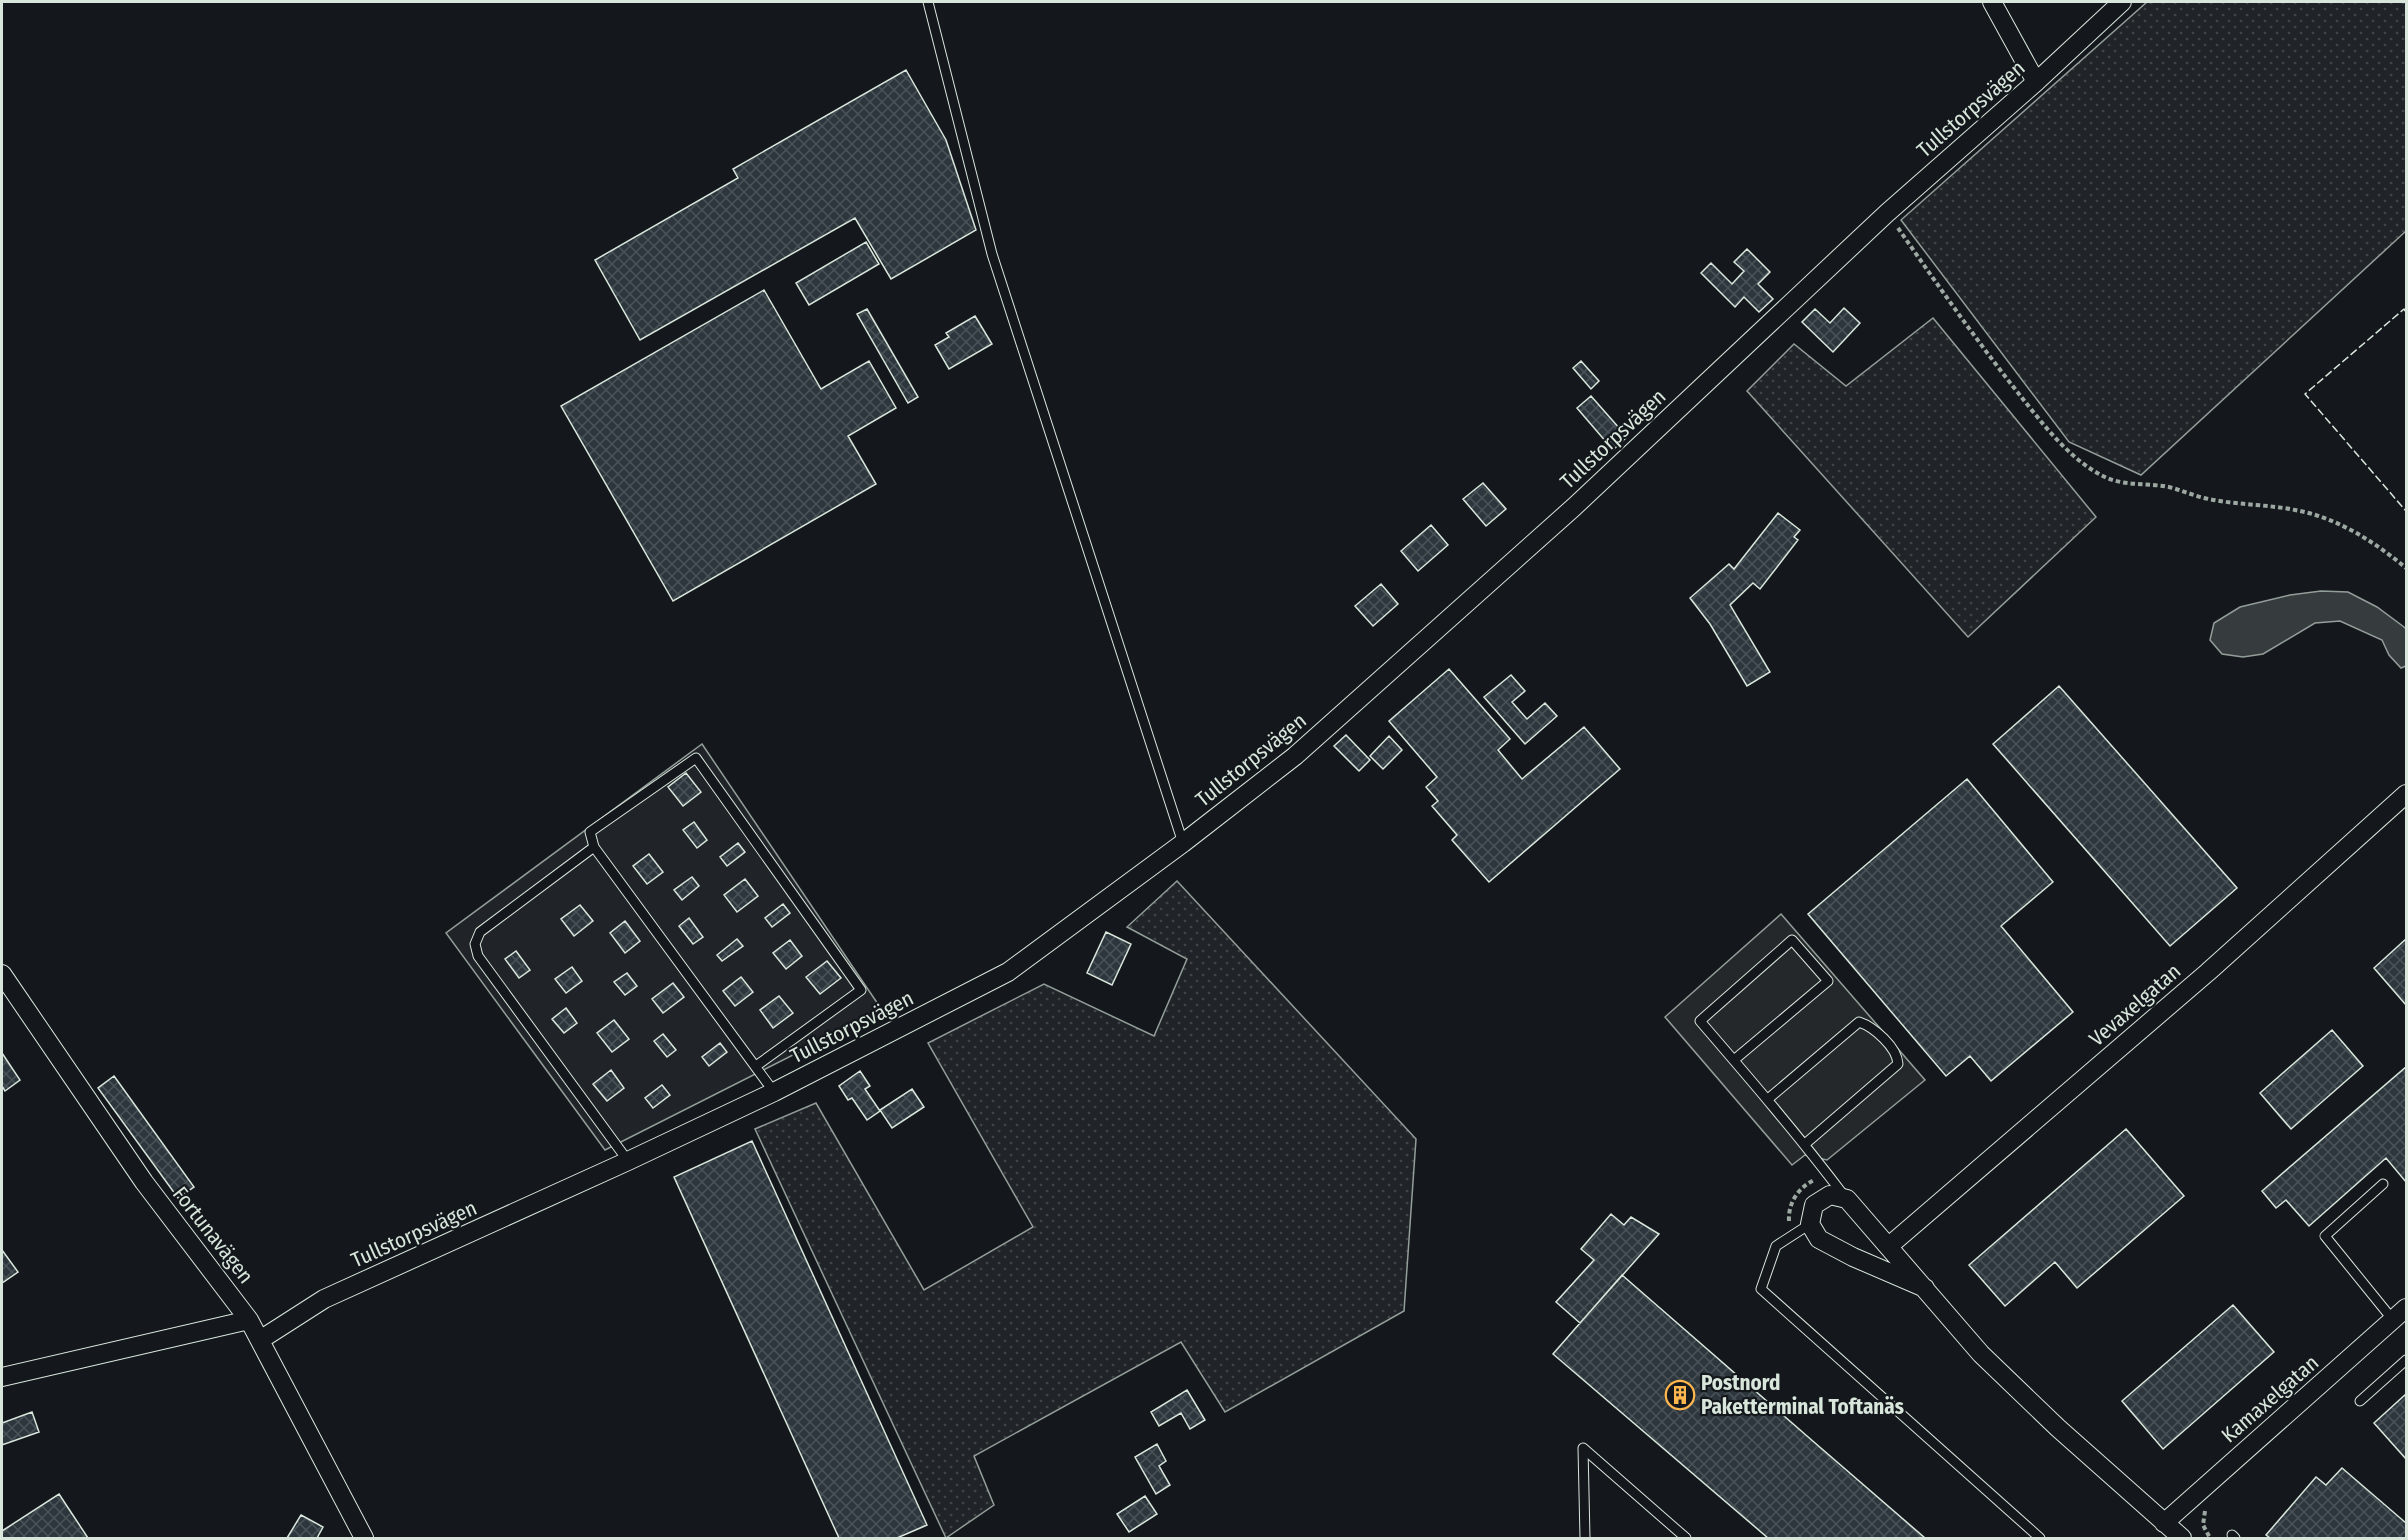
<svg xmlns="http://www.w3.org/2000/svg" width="2408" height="1540" font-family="'Fira Sans Condensed',sans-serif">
<defs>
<pattern id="grass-dots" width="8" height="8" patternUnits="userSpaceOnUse" patternTransform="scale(1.5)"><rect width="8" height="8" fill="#202428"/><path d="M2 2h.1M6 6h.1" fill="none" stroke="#404447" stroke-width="1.8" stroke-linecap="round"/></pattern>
<pattern id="building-cross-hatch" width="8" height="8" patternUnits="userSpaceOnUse" patternTransform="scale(1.5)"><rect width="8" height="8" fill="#2c363c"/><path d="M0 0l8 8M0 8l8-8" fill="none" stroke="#4a5358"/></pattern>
</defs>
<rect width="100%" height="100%" fill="#14181c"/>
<!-- grass -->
<path fill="url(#grass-dots)" stroke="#939e99" stroke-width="1.5" d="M2147,2H2406V231L2141,475L2069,442L1901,220Z
M1933,318L2096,517L1968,637L1747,391L1794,344L1846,386Z
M1177,881L1416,1139L1404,1311L1225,1412L1181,1342L974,1456L994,1505L946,1538L755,1129L816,1103L924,1290L1033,1227L928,1043L1044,984L1154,1036L1187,959L1127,927Z"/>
<!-- garden -->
<path fill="#202428" stroke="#939e99" stroke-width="1.5" d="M702,744L882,1010L605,1150L446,933Z"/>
<!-- parking -->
<path fill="#24282b" stroke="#939e99" stroke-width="1.5" d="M1781,914L1925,1080L1827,1160L1805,1155L1792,1165L1665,1017Z"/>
<!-- water -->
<path fill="#363b3e" stroke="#939e99" stroke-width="1.5" d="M2321,591L2348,592L2377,607L2404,627L2406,629V666L2401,668L2389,655L2382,640L2340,621L2315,623L2263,654L2243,657L2222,654L2210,640L2214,623L2240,607L2290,595Z"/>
<!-- building -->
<path fill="url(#building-cross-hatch)" stroke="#d8e6dc" stroke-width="1.5" d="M906,70L946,140L976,230L891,279L855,218L640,340L595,260L738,178L733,169Z
M866,242L879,264L809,305L796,283Z
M1747,249L1770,272L1758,284L1773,299L1759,312L1744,297L1735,307L1701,273L1711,263L1732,284L1744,271L1734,262Z
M764,290L821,389L869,361L896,408L848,436L876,484L673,601L561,406Z
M1844,308L1860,323L1833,352L1802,322L1815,309L1830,323Z
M867,309L918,397L908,403L857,314Z
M975,316L992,344L949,369L935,345L949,337L946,333Z
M1581,361L1599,381L1591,389L1573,368Z
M1591,396L1627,437L1613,450L1577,408Z
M1483,483L1506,509L1486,526L1463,499Z
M1778,513L1800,530L1794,537L1798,540L1760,589L1753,583L1730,605L1770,672L1747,686L1710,624L1690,598L1729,564L1734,569Z
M1431,525L1448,545L1418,571L1401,551Z
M1381,584L1398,604L1373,626L1355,606Z
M1449,669L1510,739L1498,750L1522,779L1584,727L1620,769L1489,882L1452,840L1457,835L1432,806L1438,801L1426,787L1437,777L1389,721Z
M1511,675L1525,691L1512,702L1527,719L1545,703L1557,716L1525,744L1484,697Z
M2059,686L2237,888L2170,946L1993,744Z
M1346,735L1370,760L1359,771L1334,746Z
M1389,736L1402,750L1383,769L1370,756Z
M686,773L701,792L683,806L668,787Z
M1967,779L2053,882L2001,926L2073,1012L1991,1081L1970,1056L1946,1076L1808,914Z
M694,822L707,840L697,848L683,830Z
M738,843L745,852L727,866L720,857Z
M649,854L663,872L647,884L633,866Z
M692,877L699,886L682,900L674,890Z
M745,879L758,896L737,912L724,895Z
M783,904L790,913L772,927L765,918Z
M580,905L593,921L574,936L561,919Z
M689,918L703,937L693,944L679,926Z
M625,921L640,941L625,953L610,933Z
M1106,932L1131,944L1112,985L1087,973Z
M737,939L743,946L722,961L717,955Z
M2406,939V1005L2374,968Z
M790,940L802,956L786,969L773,953Z
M516,951L530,970L519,978L505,959Z
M827,961L841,978L820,994L806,977Z
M572,967L582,981L566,993L555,979Z
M627,973L637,986L625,995L614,982Z
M741,977L753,992L735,1006L723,991Z
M673,983L684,997L663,1013L652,999Z
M779,996L793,1013L773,1028L760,1010Z
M566,1008L577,1023L564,1033L552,1019Z
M614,1020L629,1039L612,1052L597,1033Z
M2332,1030L2363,1066L2291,1129L2260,1093Z
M663,1034L676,1050L667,1057L654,1041Z
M720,1043L727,1052L709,1066L702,1057Z
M2,1053L20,1080L5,1091L2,1086Z
M2406,1067V1182L2386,1158L2309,1226L2286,1200L2276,1208L2262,1191Z
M611,1070L624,1088L607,1101L593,1084Z
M860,1071L870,1086L865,1089L880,1111L867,1120L852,1098L848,1100L839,1086Z
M114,1076L194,1187L178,1198L98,1088Z
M662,1085L670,1095L653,1108L645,1098Z
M912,1089L924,1107L892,1128L880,1110Z
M2126,1129L2184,1196L2077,1288L2055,1262L2005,1306L1969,1265Z
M752,1141L927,1525L897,1538H839L674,1177Z
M1611,1214L1624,1225L1631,1217L1659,1234L1580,1323L1556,1302L1594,1260L1581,1249Z
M2,1250L18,1272L2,1283Z
M1622,1275L1807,1436L1925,1538H1768L1553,1354Z
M2233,1305L2274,1352L2163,1449L2122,1401Z
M1187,1390L1205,1420L1190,1429L1181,1413L1159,1426L1151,1412Z
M2406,1394V1459L2374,1423Z
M32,1412L39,1432L2,1445V1423Z
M1157,1444L1166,1461L1159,1466L1170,1485L1156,1494L1135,1457Z
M2342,1468L2406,1523V1538H2270L2266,1535L2316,1477L2326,1485Z
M59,1494L88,1538H2V1531Z
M1145,1496L1157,1514L1129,1532L1117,1514Z
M301,1515L323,1527L317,1538H287Z"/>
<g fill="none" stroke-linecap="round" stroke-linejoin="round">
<!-- service casing -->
<g stroke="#d8e6dc" stroke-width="11">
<path id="service" d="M928,2L992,254L1183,843
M594,847L590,832L696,758L861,990L756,1066
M1734,1060L1828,981L1792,940L1700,1021C1750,1079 1799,1136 1845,1197
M1768,1099L1859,1022C1874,1027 1897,1047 1898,1064L1805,1144
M628,1161L478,956L475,944L480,932L594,847L774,1092
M2383,1184L2325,1236L2393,1320
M1810,1224L1776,1246L1761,1289L2040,1538
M2360,1401L2406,1360
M2232,1535L2235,1538
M1585,1538L1583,1448L1686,1538"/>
</g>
<!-- minor casing -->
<g stroke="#d8e6dc" stroke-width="20">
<path id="minor" d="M1992,2L2036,82
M2,974L144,1182L249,1320L364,1538
M1889,1246L2208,972L2406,794
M1925,1288L1853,1257L1819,1239L1810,1224L1814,1205L1830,1195L1847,1199L1981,1354L2058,1428L2182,1538
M260,1340L324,1299L628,1161L774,1092L1008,972L1183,843L1295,756L1574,507L1887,213L2036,82L2122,2
M2,1377L249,1320
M2164,1523L2406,1308"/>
</g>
<!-- path -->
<path stroke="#9da8a2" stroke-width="4" stroke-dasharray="4.5 3" stroke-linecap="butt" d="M1898,228C1937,284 1976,340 2019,394C2043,424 2070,461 2107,478C2126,486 2149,483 2169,487C2181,490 2192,495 2204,498C2234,505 2265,504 2295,510C2336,517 2375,542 2406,568
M1789,1221C1788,1203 1798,1188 1814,1180
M2205,1511L2203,1525L2210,1538"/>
<!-- service -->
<use href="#service" stroke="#14181c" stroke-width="9"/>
<!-- minor -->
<use href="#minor" stroke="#14181c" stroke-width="18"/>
<!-- fence -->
<path stroke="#d8e6dc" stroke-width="1.5" stroke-dasharray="8 3" stroke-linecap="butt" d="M2406,312L2404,309L2305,394L2406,511"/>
</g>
<!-- icons -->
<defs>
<g id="building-ring" transform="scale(1.5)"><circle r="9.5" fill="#14181c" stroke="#ffb74d" stroke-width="1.5"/><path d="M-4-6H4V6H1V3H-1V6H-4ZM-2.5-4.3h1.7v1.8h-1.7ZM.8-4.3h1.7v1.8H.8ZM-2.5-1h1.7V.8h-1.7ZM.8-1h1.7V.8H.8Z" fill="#ffb74d"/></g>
</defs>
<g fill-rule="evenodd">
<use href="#building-ring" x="1680" y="1395"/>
</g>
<g text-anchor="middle" stroke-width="4.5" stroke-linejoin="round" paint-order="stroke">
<!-- street labels -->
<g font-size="21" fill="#d8e6dc" stroke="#14181c">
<text transform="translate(1971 109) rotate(-41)" y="7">Tullstorpsvägen</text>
<text transform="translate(1613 439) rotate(-43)" y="7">Tullstorpsvägen</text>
<text transform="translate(1251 760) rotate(-39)" y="7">Tullstorpsvägen</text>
<text transform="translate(2135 1005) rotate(-41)" y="7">Vevaxelgatan</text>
<text transform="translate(852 1027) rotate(-27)" y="7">Tullstorpsvägen</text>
<text transform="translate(414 1234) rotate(-24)" y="7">Tullstorpsvägen</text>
<text transform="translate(213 1235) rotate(52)" y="7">Fortunavägen</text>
<text transform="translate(2270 1399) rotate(-41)" y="7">Kamaxelgatan</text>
</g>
<!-- poi labels -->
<g font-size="21" font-weight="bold" fill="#d8e6dc" stroke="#14181c" text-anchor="start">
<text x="1701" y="1390">Postnord<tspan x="1701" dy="24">Paketterminal Toftanäs</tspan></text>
</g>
</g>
<!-- border -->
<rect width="2408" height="1540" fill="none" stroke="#d8e6dc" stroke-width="6"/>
</svg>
